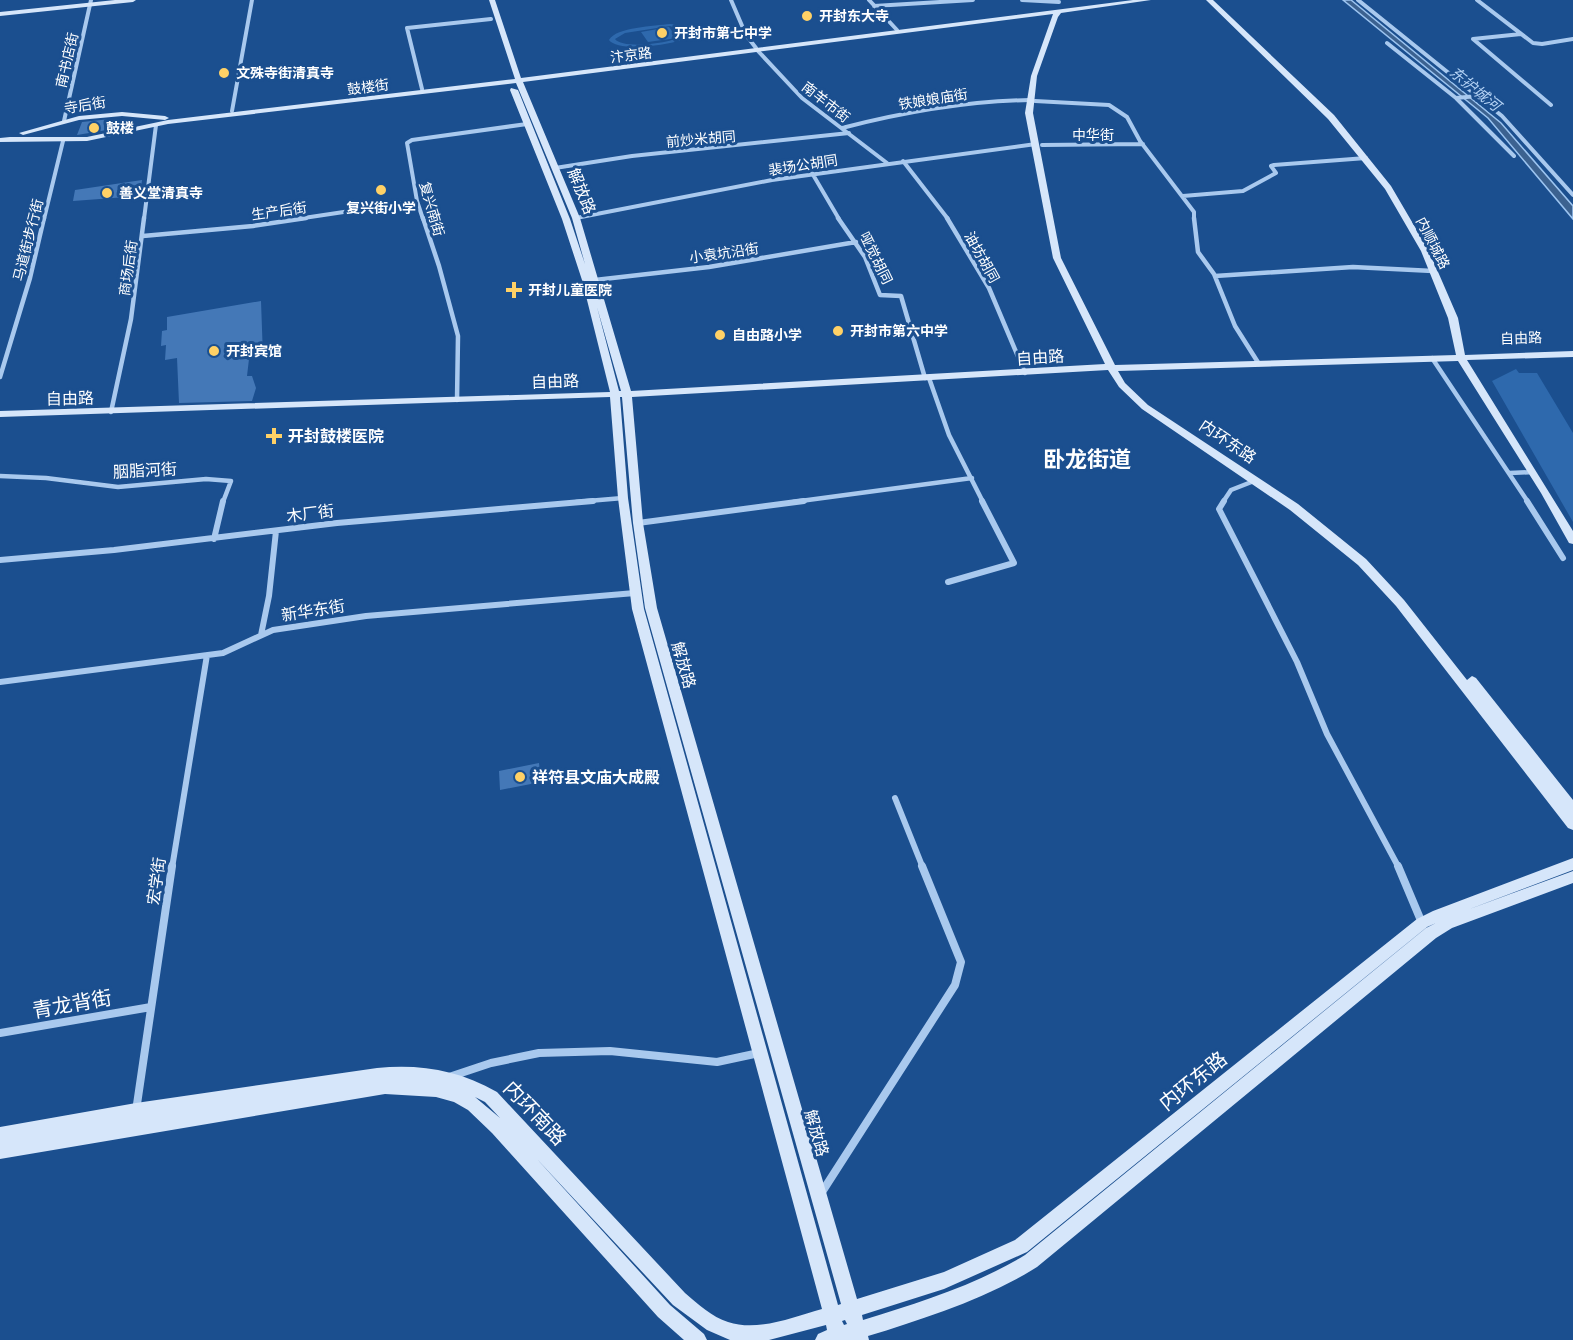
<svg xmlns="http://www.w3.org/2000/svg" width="1573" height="1340" font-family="'Open Sans','Noto Sans SC',sans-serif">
<rect width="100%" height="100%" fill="#1b4f8f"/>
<!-- green -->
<path fill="#2e69ad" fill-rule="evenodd" d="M670,24L682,25L690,30L691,35C680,45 618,53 609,40C616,27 655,26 670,24ZM670,26L686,31V34C676,43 623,50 615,39L625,33Z
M669,27L677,38L663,40L656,31L662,40L648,42L641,32Z
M1516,369L1519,373H1537L1573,433V522L1492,381Z"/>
<!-- water -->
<path fill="#3c6290" stroke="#9cc4f0" stroke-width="1.5" d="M1343,0H1351L1501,123L1573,206V219L1488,118Z"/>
<!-- building -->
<path fill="#4478b7" d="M111,119L107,130L77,135L82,122Z
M142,180L140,196L73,201L75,190Z
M261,301L263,357L249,359L247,376H252L256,388L252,401L179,403L177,358L165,360L166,345L161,346L162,331L167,330V317Z
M539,763L541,782L500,790L499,771Z"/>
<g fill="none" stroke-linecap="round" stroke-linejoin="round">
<!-- street-far3 -->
<path stroke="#a9c9ee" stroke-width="4" d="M731,0L746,35L756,48
M869,0L897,30
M1022,0L1059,2
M1358,0L1502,116L1573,195
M1477,0L1533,43L1542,44L1573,39
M874,6L973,0
M1521,34L1473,39L1551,105
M1387,43L1456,98L1514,156
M758,51L802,98L887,163
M422,89L407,28L491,19
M1456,98L1477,96
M1035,101L1109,105L1127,117L1140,141L1194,212V219
M232,111L252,0
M64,121L91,0
M842,128C904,112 966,101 1030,100
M1042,145L1143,144
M903,161L948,219
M555,168L632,156L849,133
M812,173L839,219
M1183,196L1243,191L1276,173L1271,166L1274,165L1366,158
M576,218L772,180L1036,144
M44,219L63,141
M144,219L156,125
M297,219L417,201
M423,219L417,201L407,143L412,140L527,124"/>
<!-- street-far2 -->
<path stroke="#a9c9ee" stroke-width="4.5" d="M423,218L439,266L458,336L457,400
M838,218L865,257L880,295L901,296L925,378
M947,218L989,288L1025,373
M1194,218L1198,252L1214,274L1235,326L1259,364
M143,236L253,226L306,218
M1215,276L1353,267L1433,271
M595,280L709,267L856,242
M1432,358L1528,502
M0,377L30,278L44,218
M929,378L949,435L983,502
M111,412L131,319L144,218
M1510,473L1533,472
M0,476L46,478L118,487L206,479L231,481L223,502
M576,502L623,498
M793,502L972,478
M1223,502L1231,490L1254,481"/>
<!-- street-far1 -->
<path stroke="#a9c9ee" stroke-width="6" d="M1224,501L1219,509L1297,662L1327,734L1399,868
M1527,501L1563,558
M638,523L804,501
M214,539L223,501
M0,560L114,550L337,523L593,501
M948,582L1014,563L982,501
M261,635L269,596L276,531
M0,682L223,653L273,630L366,616L635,593
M895,798L923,868
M172,868L207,655"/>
<!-- street -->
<path stroke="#a9c9ee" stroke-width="8" d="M1398,866L1422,923
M0,1033L151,1007
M449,1077L491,1063L539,1053L610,1051L717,1062L759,1053
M136,1111L172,866
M822,1192L955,985L961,962L922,866"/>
<!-- secondary -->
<path fill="#d6e6fa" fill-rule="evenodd" d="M115,0H136L133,2L0,16V12Z
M489,0H495L521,78L1133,0H1151L1061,13L1058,17L1037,76L1033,113L1061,258L1115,365L1456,355L1448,318L1421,251L1385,189L1328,119L1206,0H1213L1334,115L1391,186L1429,251L1458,318L1465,355L1573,351V357L1467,360L1573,531V544L1569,543L1541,493L1458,361L1118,371L1125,383L1148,405L1298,504L1366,559L1404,600L1467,680L1472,676L1476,678L1573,800V830L1568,828L1396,606L1358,565L1290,510L1142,409L1119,387L1108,370L632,397L643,523L657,608L857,1299L944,1272L1015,1240L1417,919L1433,911L1573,858V870L1467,910L1573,871V883L1452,928L1436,938L1037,1267C988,1298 923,1319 868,1336L869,1340H815L818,1334L827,1330L826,1325L769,1340H730L707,1330L673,1305L536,1158L670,1305L704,1334L707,1340H684L658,1317L492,1133L468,1110L454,1102L436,1097L385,1094L0,1159V1127L136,1103L377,1068C421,1064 458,1070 497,1092L685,1293C698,1304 712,1317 728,1322C758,1332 793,1317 822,1309L632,609L618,498L610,397L0,417V411L610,392L582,280L562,219L510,90L511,88L518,90L570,219L585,264L572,218L516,83L168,124L87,141L0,142V138L10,137H87L168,120L515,79ZM1053,14L1031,76L1025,113L1053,258L1105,364L631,391L580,218L523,82ZM597,307L621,391H619ZM620,397H622L633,523L645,608L841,1304L838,1305L644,609L628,498ZM1436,923L1426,928L1025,1255C976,1285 918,1303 863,1320L862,1315L944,1289L1027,1252L1427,927ZM475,1097L485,1102L500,1118ZM845,1320L847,1324L844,1325L842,1321Z
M122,112L165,116L169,118L165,120L122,116L79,120L23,135L19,133L79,116Z"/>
</g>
<!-- markers -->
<g fill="#ffd166" stroke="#1b4f8f" stroke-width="2">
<circle cx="807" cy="16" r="6"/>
<circle cx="662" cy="33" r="6"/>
<circle cx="224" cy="73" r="6"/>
<circle cx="94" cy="128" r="6"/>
<circle cx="381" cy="190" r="6"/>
<circle cx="107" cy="193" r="6"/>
<path d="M511 281h6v6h6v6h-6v6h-6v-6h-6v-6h6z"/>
<circle cx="838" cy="331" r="6"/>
<circle cx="720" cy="335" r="6"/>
<circle cx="214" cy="351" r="6"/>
<path d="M271 427h6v6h6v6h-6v6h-6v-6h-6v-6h6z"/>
<circle cx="520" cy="777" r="6"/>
</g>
<g text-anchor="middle" stroke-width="6" stroke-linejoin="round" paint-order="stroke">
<!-- far-poi labels -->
<g font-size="14" font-weight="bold" fill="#fff" stroke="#1b4f8f" text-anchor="start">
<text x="819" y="21">开封东大寺</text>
<text x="674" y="38">开封市第七中学</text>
<text x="236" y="78">文殊寺街清真寺</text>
<text x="106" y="133">鼓楼</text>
<text x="119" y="198">善义堂清真寺</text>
<text x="381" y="213" text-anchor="middle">复兴街小学</text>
<text x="528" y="295">开封儿童医院</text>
<text x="850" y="336">开封市第六中学</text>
<text x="732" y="340">自由路小学</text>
<text x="226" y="356">开封宾馆</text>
</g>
<!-- far-street labels -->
<g font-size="14" fill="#fff" stroke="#1b4f8f">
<text transform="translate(631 55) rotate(-7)" y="5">汴京路</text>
<text transform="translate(67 60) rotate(-77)" y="5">南书店街</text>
<text transform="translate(368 87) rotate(-7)" y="5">鼓楼街</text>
<text transform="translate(933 99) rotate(-9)" y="5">铁娘娘庙街</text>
<text transform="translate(826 102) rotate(38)" y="5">南羊市街</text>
<text transform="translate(85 105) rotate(-9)" y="5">寺后街</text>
<text x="1093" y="140">中华街</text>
<text transform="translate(701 139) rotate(-5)" y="5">前炒米胡同</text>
<text transform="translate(803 165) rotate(-9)" y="5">裴场公胡同</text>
<text transform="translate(432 209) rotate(74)" y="5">复兴南街</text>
<text transform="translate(279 211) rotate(-8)" y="5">生产后街</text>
<text transform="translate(28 240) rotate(-76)" y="5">马道街步行街</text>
<text transform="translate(1433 243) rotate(63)" y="5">内顺城路</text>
<text transform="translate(724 253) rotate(-8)" y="5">小袁坑沿街</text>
<text transform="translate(982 257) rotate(61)" y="5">油坊胡同</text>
<text transform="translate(876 258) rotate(64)" y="5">哑觉胡同</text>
<text transform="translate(128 268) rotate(-82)" y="5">商场后街</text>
<text transform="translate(1521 338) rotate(-2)" y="5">自由路</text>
</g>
<!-- far-water labels -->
<g font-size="15" font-style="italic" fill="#b5d3f5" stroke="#1b4f8f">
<text transform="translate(1475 89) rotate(39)" y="5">东护城河</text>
</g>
<!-- street labels -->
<g font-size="16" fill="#fff" stroke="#1b4f8f">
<text transform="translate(582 191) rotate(68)" y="6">解放路</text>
<text transform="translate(1040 357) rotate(-4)" y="6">自由路</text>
<text transform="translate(555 381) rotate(-2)" y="6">自由路</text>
<text transform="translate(70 398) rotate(-1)" y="6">自由路</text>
<text transform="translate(1228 441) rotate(34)" y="6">内环东路</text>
<text transform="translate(145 470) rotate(-3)" y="6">胭脂河街</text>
<text transform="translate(310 513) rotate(-7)" y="6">木厂街</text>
<text transform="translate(313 610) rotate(-9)" y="6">新华东街</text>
<text transform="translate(684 665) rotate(74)" y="6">解放路</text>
<text transform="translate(156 881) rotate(-82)" y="6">宏学街</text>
<text transform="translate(817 1133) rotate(74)" y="6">解放路</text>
</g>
<!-- poi labels -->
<g font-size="16" font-weight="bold" fill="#fff" stroke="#1b4f8f" text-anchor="start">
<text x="288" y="442">开封鼓楼医院</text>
<text x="532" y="783">祥符县文庙大成殿</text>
</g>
<!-- near-street labels -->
<g font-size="20" fill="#fff" stroke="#1b4f8f">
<text transform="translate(72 1004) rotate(-10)" y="7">青龙背街</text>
<text transform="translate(1193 1081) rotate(-39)" y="7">内环东路</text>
<text transform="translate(535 1113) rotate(46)" y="7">内环南路</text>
</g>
<!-- district labels -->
<g font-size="22" font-weight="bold" fill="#fff" stroke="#1b4f8f">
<text x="1087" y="467">卧龙街道</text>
</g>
</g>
</svg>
